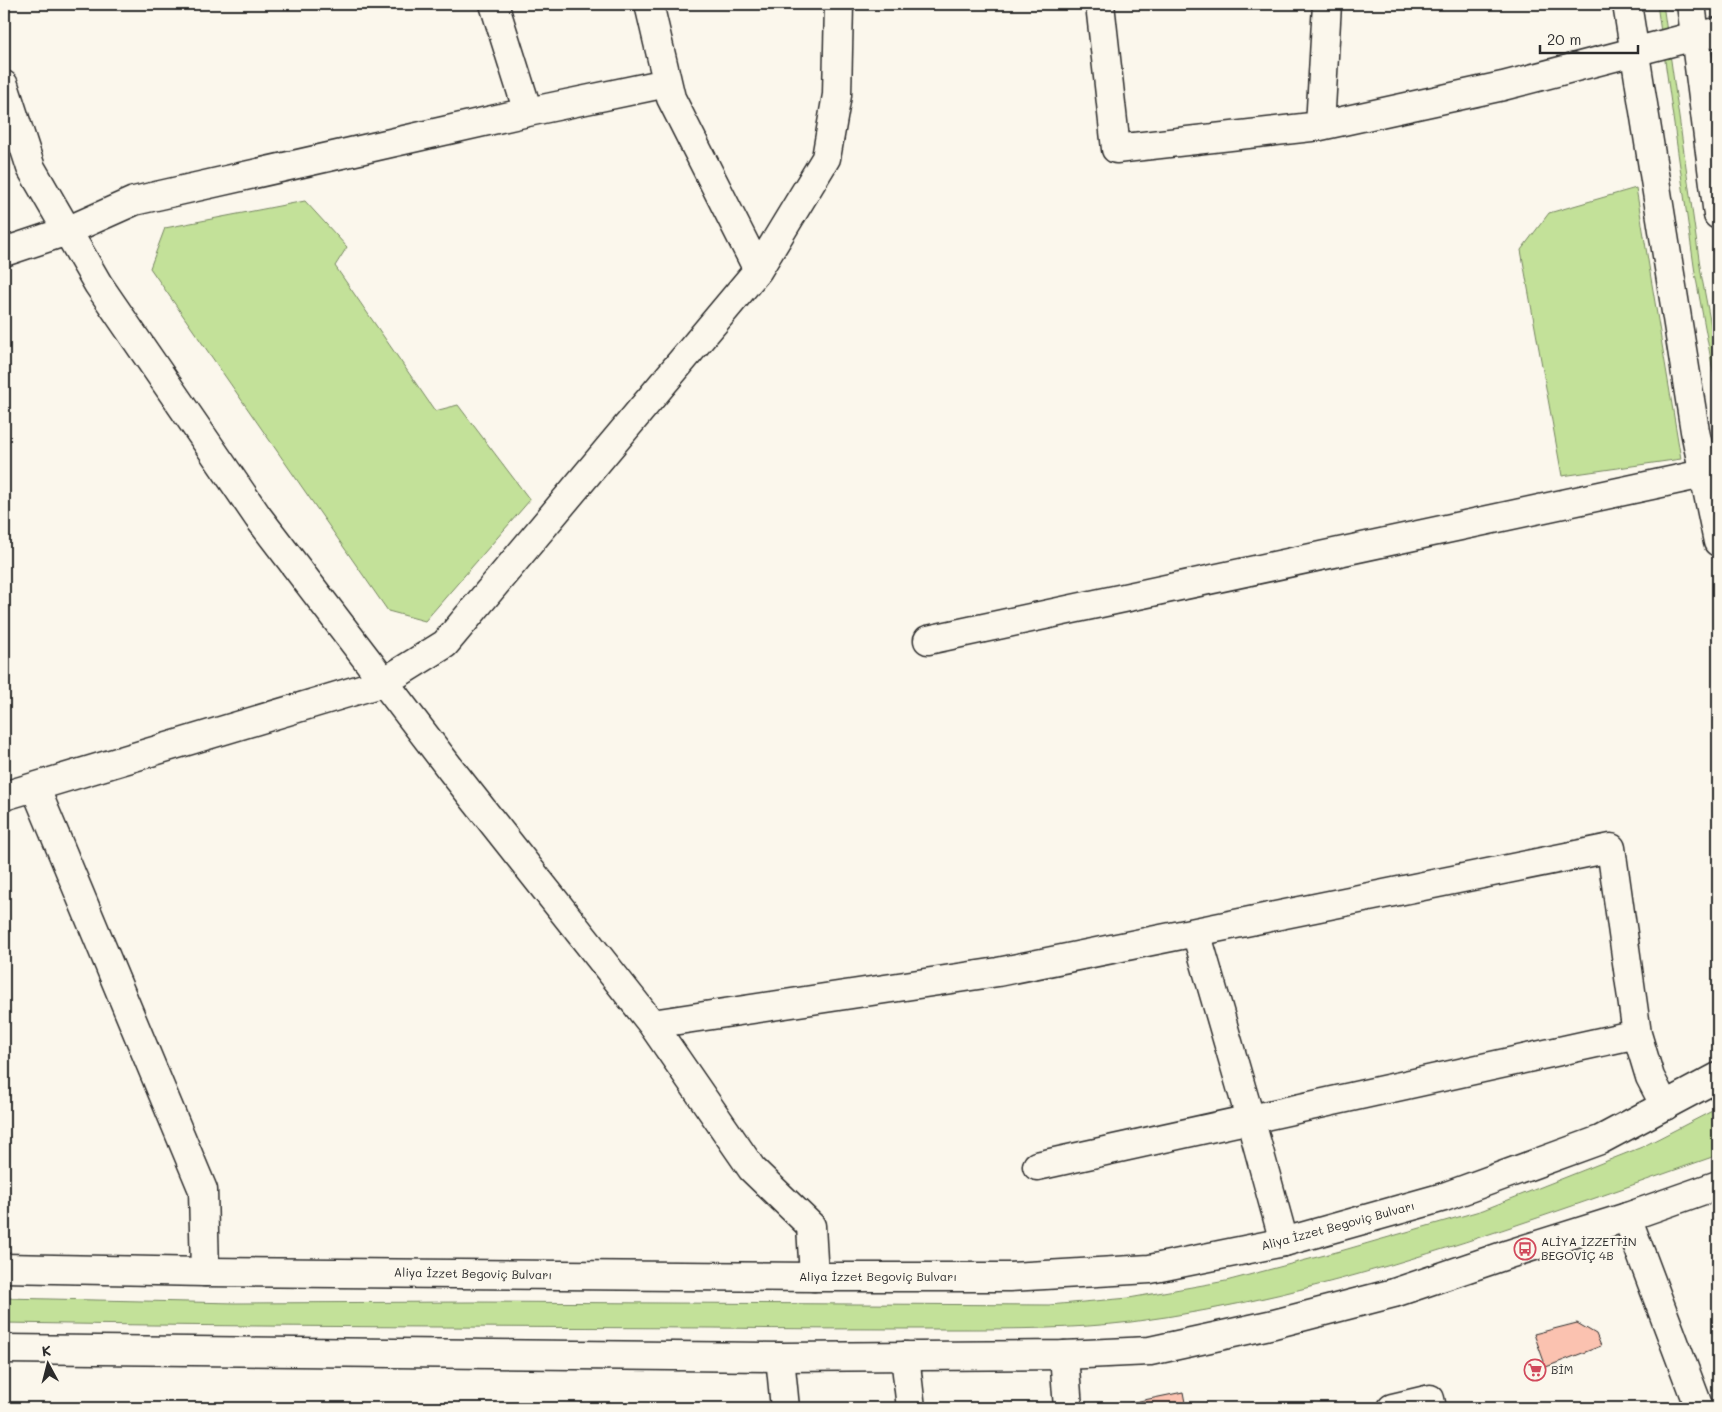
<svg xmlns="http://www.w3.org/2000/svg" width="1722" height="1412" font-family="Mali,sans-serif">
<rect width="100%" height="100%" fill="#fbf7ec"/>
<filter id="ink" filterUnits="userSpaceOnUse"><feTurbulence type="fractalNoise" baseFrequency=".02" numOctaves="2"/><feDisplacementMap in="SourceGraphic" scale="10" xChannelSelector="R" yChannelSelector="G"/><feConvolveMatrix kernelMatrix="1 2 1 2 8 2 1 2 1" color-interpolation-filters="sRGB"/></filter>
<g filter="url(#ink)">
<!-- green -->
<path fill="#c3e199" stroke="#778662" d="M1657,4H1663L1701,273L1718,363V398L1695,273Z
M1636,188L1681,459L1562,476L1521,250L1549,213Z
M305,201L347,247L335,266L435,411L458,405L530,500L425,621L388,611L150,268L165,228Z
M1718,1108V1155C1528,1221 1332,1296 1131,1322C1073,1329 1015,1329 956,1329C875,1329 793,1329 712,1328C476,1327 240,1327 4,1323V1298L235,1303L472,1302L1049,1305L1129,1298L1226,1281L1344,1250L1483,1210L1642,1147Z"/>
<!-- building -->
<path fill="#fbc2b0" stroke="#2b2b2b" d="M1577,1323L1596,1334L1601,1346L1546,1367L1534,1334Z
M1183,1392L1186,1408H1116L1115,1406Z"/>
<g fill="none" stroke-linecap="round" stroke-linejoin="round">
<!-- street casing -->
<g stroke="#2b2b2b" stroke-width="31">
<path id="street" d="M494,4L528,112
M649,4L671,98L758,270
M1100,4L1116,149L1320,126L1503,86L1695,36L1718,32
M4,85L31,168L98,284L258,517L452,771L652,1024L752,1169L811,1226L814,1277
M1320,126L1327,4
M4,252L67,231L134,201L528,112L667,83
M928,640L1703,474
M35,787L203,1190L205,1272
M4,796L384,682L445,644L758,270L826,158L837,95L839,4
M1196,932L1250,1118L1284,1242
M652,1024L998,972L1611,848L1637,1034L1037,1166
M1637,1034L1650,1077L1665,1106
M1627,1217L1699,1408
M1064,1355L1068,1408
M905,1356L911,1408
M780,1357L785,1408
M1392,1408L1430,1399L1432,1408"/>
</g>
<!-- secondary casing -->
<g stroke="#2b2b2b" stroke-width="31">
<path id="secondary" d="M1627,4L1695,431L1718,542
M1691,4L1718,215
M4,1268L205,1272L814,1277H1009L1150,1269L1284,1242L1444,1197L1600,1140L1718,1077
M4,1349L780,1357L1064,1355L1150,1351L1274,1324L1394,1293L1509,1254L1627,1217L1718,1185"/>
</g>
<!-- street -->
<use href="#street" stroke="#fbf7ec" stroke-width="28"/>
<!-- secondary -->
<use href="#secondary" stroke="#fbf7ec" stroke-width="28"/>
</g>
</g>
<!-- icons -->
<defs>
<g id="bus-ring" transform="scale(1.125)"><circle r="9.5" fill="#fbf7ec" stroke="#d1495b" stroke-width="1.5"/><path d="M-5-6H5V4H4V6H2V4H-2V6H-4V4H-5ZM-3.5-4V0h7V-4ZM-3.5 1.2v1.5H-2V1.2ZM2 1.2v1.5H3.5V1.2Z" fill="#d1495b"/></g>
<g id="supermarket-ring" transform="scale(1.125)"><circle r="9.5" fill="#fbf7ec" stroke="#d1495b" stroke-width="1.5"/><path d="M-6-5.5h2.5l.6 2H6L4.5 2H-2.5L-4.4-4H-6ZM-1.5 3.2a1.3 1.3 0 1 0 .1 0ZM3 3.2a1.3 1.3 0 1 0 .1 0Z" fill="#d1495b"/></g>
</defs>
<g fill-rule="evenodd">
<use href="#bus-ring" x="1525" y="1249"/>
<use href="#supermarket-ring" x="1535" y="1370"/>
</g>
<g text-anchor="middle" stroke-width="4" stroke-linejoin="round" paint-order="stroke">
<!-- street labels -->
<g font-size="12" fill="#2b2b2b" stroke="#fbf7ec">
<text transform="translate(1338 1226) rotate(-15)" y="4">Aliya İzzet Begoviç Bulvarı</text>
<text transform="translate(473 1274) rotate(1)" y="4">Aliya İzzet Begoviç Bulvarı</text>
<text x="878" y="1281">Aliya İzzet Begoviç Bulvarı</text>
</g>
<!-- poi labels -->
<g font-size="12" fill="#2b2b2b" stroke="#fbf7ec" text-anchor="start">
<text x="1541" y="1246">ALİYA İZZETTİN<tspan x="1541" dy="14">BEGOVİÇ 4B</tspan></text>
<text x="1551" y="1374">BİM</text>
</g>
</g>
<!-- margin -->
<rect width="1722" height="1412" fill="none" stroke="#fbf7ec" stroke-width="20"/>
<rect x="10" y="10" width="1702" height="1392" fill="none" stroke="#2b2b2b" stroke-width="2" filter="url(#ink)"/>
<!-- north arrow -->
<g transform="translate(48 1364) rotate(353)" stroke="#fbf7ec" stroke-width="4" paint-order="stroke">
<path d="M0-4L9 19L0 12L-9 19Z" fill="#2b2b2b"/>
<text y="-8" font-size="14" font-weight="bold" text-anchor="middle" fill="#2b2b2b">K</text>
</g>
<!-- scale -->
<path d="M1540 45v8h98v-8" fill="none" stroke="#2b2b2b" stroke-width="2.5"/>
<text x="1547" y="45" font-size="15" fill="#2b2b2b" stroke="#fbf7ec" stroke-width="4" paint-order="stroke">20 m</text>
</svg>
